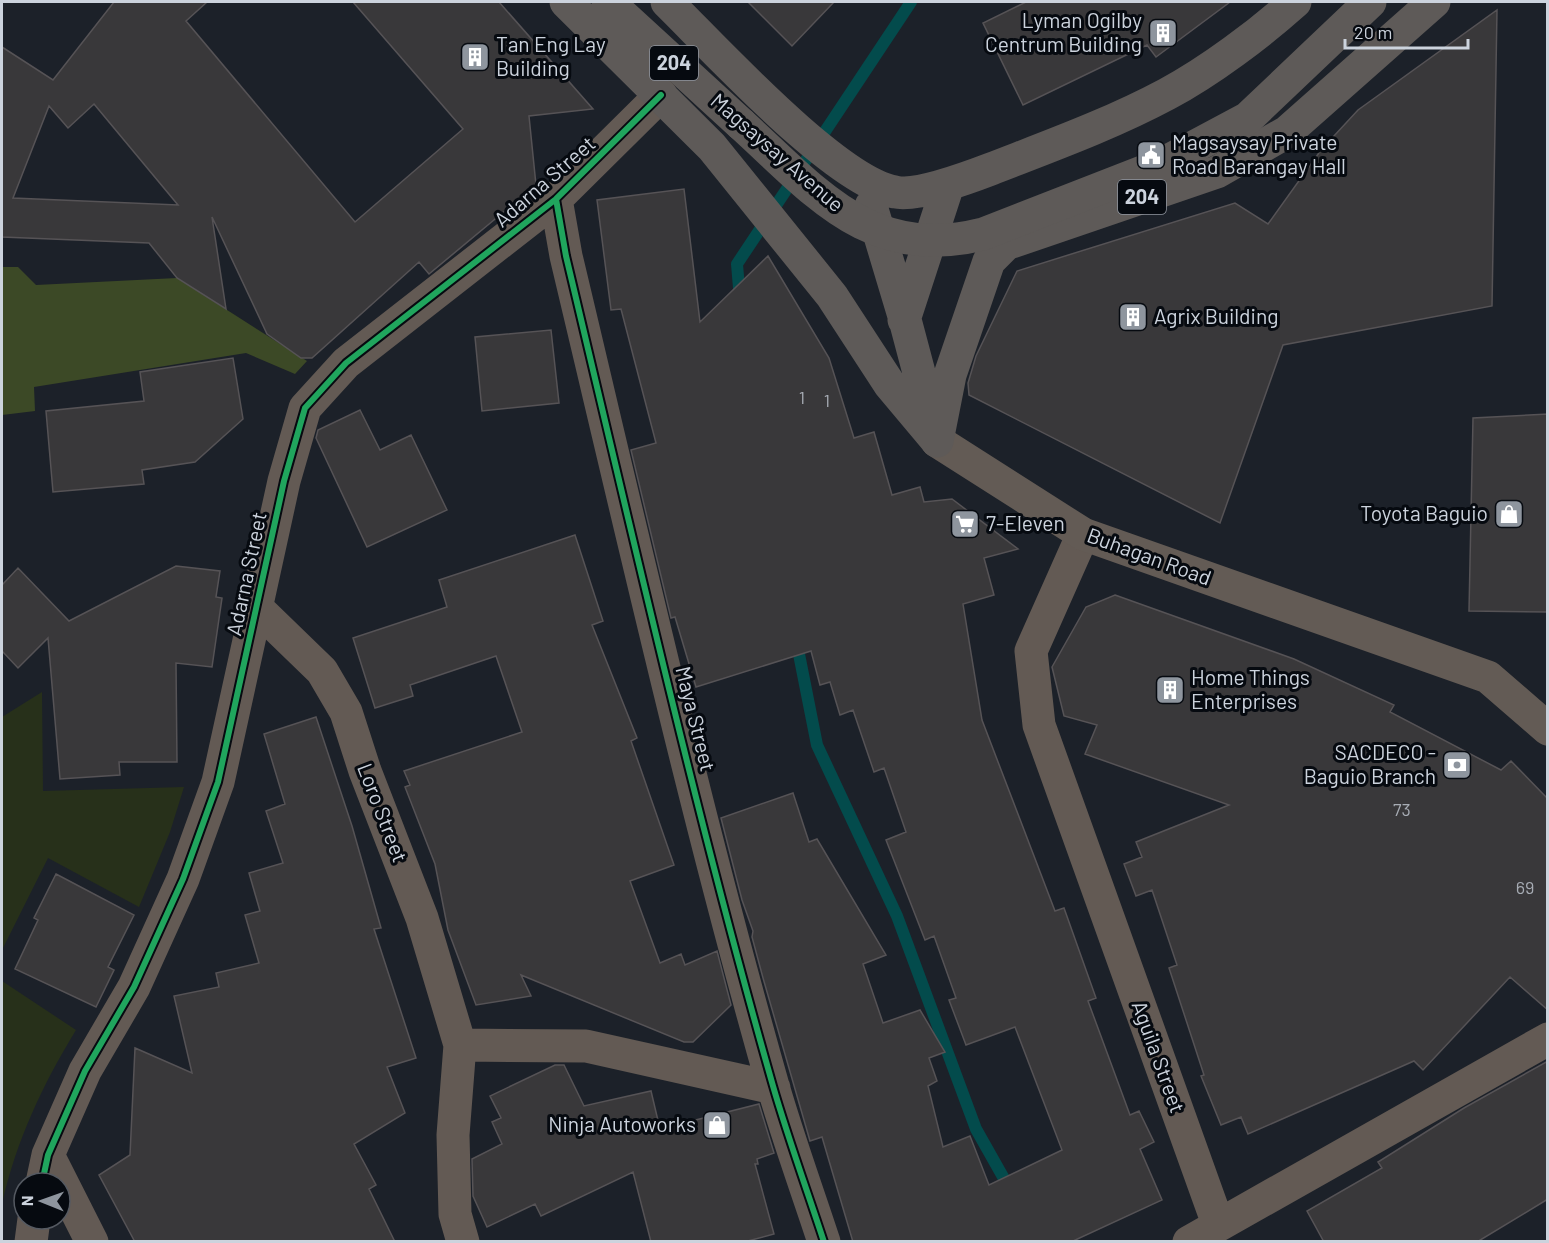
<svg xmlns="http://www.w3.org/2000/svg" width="1549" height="1243" font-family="Barlow,sans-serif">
<rect width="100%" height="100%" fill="#1c2129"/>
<!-- green -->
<path fill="#27301a" d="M42,692L43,791L184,787L170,832L139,907L48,858L2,950V717Z
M2,981L76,1030C43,1084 16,1141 2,1204Z"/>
<!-- forest -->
<path fill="#3c4926" d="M2,267H18L36,285L177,278L307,361L295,374L246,353L34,387L35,411L2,415Z"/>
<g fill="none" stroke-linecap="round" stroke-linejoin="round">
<!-- stream -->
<path stroke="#034b4c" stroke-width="12" d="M740,300L737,264L911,2
M796,639L817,745L897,916L976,1129L1011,1191"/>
</g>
<!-- building -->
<path fill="#39383a" stroke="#565356" stroke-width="1.5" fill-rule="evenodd" d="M114,2H207L186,21L355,222L463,129L353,2H499L593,109L529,116L536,185L429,274L419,262L312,358H301L267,334L212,217L226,309L177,278L149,243L2,237V47L53,80ZM94,104L178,205L13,198L49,106L68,128Z
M748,2H834L792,46Z
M1026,2H1230L1156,57L1147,45L1023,105L983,23Z
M1497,10L1492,306L1283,345L1220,523L969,395L968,383L976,356L1017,271L1235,203L1268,224L1321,150L1358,110Z
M684,189L700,322L768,256L829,358L854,438L874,432L892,495L920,487L924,502L952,499L1018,549L984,558L994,595L963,604L982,720L1055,911L1064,908L1096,998L1088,1001L1130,1115L1139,1111L1154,1142L1140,1149L1162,1200L1071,1242H853L822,1137L810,1141L763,978L752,937L753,931L742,900L721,818L793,793L809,842L817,839L886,955L863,964L883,1023L920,1010L945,1052L929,1058L937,1081L928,1086L943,1147L970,1136L989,1185L1062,1150L1015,1027L966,1045L949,1000L956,998L934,936L925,940L886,840L906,832L884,768L874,772L853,710L840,715L830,682L820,685L811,651L696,687L675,617L671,618L631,450L656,443L621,309L611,310L597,200Z
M551,330L559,403L482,411L475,337Z
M233,358L243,419L195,462L142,470L144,484L53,492L46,411L144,401L140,372Z
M360,410L380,450L411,435L447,510L367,547L316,438L318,430Z
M1548,414V612L1469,611L1473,418Z
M575,535L603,621L592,625L637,738L631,741L674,865L630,881L660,963L681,954L685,965L717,951L731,1005L693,1042H684L521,975L531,996L476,1005L448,930L435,864L405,787L410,785L404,771L522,732L496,656L410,685L413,696L375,708L353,638L447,607L439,580Z
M176,566L220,571L216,597L222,598L212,667L176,663L177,762H119L120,775L60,779L48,638L18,668L2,651V585L18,568L69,621Z
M1115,595L1294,659L1394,705L1390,712L1501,770L1511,761L1548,799V1010L1510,977L1423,1070L1414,1061L1248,1134L1241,1117L1221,1125L1201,1076L1204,1075L1169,968L1177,965L1152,890L1136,896L1124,864L1142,857L1136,842L1229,805L1085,754L1097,725L1064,716L1052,667L1086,607Z
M316,717L352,826L381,928L374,929L416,1058L387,1067L405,1113L354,1144L376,1185L369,1189L395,1242H135L99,1175L130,1155L135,1048L192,1073L174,996L219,987L216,973L259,963L245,915L260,911L249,873L283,863L266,811L285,804L264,734Z
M56,874L134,915L108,967L114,970L96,1007L15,969L38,920L34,918Z
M1548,1061V1199L1477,1242H1324L1307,1211L1382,1168L1378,1162L1464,1108Z
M555,1065H564L584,1106L651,1091L660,1129L759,1104L774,1153L757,1159L758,1164H755L774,1234L744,1242H651L633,1172L541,1216L535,1204L487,1227L473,1196L472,1159L502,1144L492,1122L501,1118L490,1096Z"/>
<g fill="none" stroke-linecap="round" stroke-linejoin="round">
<!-- minor -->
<path stroke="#635a54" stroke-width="33" d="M556,199L566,256C632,533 695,812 773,1086C788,1138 807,1190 824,1242
M1083,534L1031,651L1039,725L1218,1224
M257,608L322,671L346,712L365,771L422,918L460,1045L453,1135L455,1214L463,1242
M460,1045L586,1046L774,1088
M48,1155L92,1242
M42,1183L48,1155L85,1071L134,987L183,879L218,782L284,481L305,408L346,363L556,199L661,95
M31,1242L34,1219
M1189,1242L1548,1039"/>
<!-- major -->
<path stroke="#635b55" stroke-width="33" d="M937,441L1083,534L1488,677L1548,729"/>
<!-- highway -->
<path stroke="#5e5a58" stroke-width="33" d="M566,2L712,147L832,296L890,385L937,441
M608,2L741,124
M667,2C714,48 835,181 895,192C917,197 970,177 991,169C1050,146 1111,124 1167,94C1210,71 1259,34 1295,2
M871,206L904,316L935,433
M904,320L948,185
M937,441L950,375L989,261L1006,244L1217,172L1287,132L1434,2"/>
<!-- highway-bridge -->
<path stroke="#5e5a58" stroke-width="33" d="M741,124C817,193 870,262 983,234L1160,165L1248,118L1370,2"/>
<!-- cycleway casing -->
<g stroke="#060a10" stroke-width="10">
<path id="cycleway" d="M556,199L566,256C632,533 695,812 773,1086C788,1138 807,1190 824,1242
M42,1183L48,1155L85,1071L134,987L183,879L218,782L284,481L305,408L346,363L556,199L661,95"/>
</g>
<!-- cycleway -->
<use href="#cycleway" stroke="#20a55d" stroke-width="6"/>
</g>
<!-- icons -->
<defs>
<g id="building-square" transform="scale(1.5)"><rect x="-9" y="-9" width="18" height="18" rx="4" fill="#8e959e" stroke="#060a10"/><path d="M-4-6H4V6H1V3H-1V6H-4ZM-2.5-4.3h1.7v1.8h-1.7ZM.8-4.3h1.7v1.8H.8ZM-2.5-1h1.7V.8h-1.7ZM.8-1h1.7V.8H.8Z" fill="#fff"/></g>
<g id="civic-square" transform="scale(1.5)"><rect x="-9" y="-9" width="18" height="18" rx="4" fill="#8e959e" stroke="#060a10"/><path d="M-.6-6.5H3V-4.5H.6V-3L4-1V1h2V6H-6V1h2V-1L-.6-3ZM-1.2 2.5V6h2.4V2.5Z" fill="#fff"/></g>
<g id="shop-square" transform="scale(1.5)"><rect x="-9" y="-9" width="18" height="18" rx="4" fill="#8e959e" stroke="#060a10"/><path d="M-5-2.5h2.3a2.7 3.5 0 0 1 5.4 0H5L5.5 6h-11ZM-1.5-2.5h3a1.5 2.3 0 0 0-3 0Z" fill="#fff"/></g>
<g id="supermarket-square" transform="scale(1.5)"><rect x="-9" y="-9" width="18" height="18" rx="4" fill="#8e959e" stroke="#060a10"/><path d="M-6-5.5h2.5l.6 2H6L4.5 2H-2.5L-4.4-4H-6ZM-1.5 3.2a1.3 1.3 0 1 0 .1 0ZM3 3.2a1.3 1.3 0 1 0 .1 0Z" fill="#fff"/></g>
<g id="bank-square" transform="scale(1.5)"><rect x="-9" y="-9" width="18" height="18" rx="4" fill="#8e959e" stroke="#060a10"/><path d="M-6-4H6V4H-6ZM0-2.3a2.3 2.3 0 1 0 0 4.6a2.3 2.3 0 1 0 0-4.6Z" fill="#fff"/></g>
</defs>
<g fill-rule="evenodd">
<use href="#building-square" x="1163" y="33"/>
<use href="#building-square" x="475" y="57"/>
<use href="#civic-square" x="1151" y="155"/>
<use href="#building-square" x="1133" y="317"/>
<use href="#shop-square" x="1509" y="514"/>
<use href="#supermarket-square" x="965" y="524"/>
<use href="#building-square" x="1170" y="690"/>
<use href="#bank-square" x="1457" y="765"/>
<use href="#shop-square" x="717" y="1125"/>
</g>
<g text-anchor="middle" stroke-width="6" stroke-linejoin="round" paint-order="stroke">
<!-- number labels -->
<g font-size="18" fill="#a7acb4">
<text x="802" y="404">1</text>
<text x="827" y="407">1</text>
<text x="1402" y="816">73</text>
<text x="1525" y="894">69</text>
</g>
<!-- shield labels -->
<g fill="#060a10" stroke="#9197a0" stroke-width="1.5">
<rect x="650" y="46" width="48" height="34" rx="4.5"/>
<rect x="1118" y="180" width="48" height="34" rx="4.5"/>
</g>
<g font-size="20" font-weight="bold" fill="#ccd3dd">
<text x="674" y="70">204</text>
<text x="1142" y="204">204</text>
</g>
<!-- poi labels -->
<g font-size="21" fill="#ccd3dd" stroke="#060a10" text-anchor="start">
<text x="1142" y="28" text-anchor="end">Lyman Ogilby<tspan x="1142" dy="24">Centrum Building</tspan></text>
<text x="496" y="52">Tan Eng Lay<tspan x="496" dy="24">Building</tspan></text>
<text x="1172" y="150">Magsaysay Private<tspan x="1172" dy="24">Road Barangay Hall</tspan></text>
<text x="1154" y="324">Agrix Building</text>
<text x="1488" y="521" text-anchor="end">Toyota Baguio</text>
<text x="986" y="531">7-Eleven</text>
<text x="1191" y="685">Home Things<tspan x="1191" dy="24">Enterprises</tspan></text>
<text x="1436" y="760" text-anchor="end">SACDECO -<tspan x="1436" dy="24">Baguio Branch</tspan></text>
<text x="696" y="1132" text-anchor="end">Ninja Autoworks</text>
</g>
<!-- street labels -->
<g font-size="21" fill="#ccd3dd" stroke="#060a10">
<text transform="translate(777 153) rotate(41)" y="7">Magsaysay Avenue</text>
<text transform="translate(545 182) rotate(-41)" y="7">Adarna Street</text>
<text transform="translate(1149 557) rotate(20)" y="7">Buhagan Road</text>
<text transform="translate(247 574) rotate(-78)" y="7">Adarna Street</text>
<text transform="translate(695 719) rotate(76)" y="7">Maya Street</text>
<text transform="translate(382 813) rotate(69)" y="7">Loro Street</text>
<text transform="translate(1158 1057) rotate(70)" y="7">Aguila Street</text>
</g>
</g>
<!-- border -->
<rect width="1549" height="1243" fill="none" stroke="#ccd3dd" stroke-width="6"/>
<!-- north arrow -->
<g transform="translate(42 1201) rotate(271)"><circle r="28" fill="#060a10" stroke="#555a62" stroke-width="1.5"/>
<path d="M0-4.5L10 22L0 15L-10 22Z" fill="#8e959e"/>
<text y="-9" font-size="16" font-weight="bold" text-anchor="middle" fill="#ccd3dd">N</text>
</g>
<!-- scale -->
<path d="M1345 39v9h123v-9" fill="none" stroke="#ccd3dd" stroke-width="3"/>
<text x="1354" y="39" font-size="18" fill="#ccd3dd" stroke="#060a10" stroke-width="4.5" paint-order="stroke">20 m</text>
</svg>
